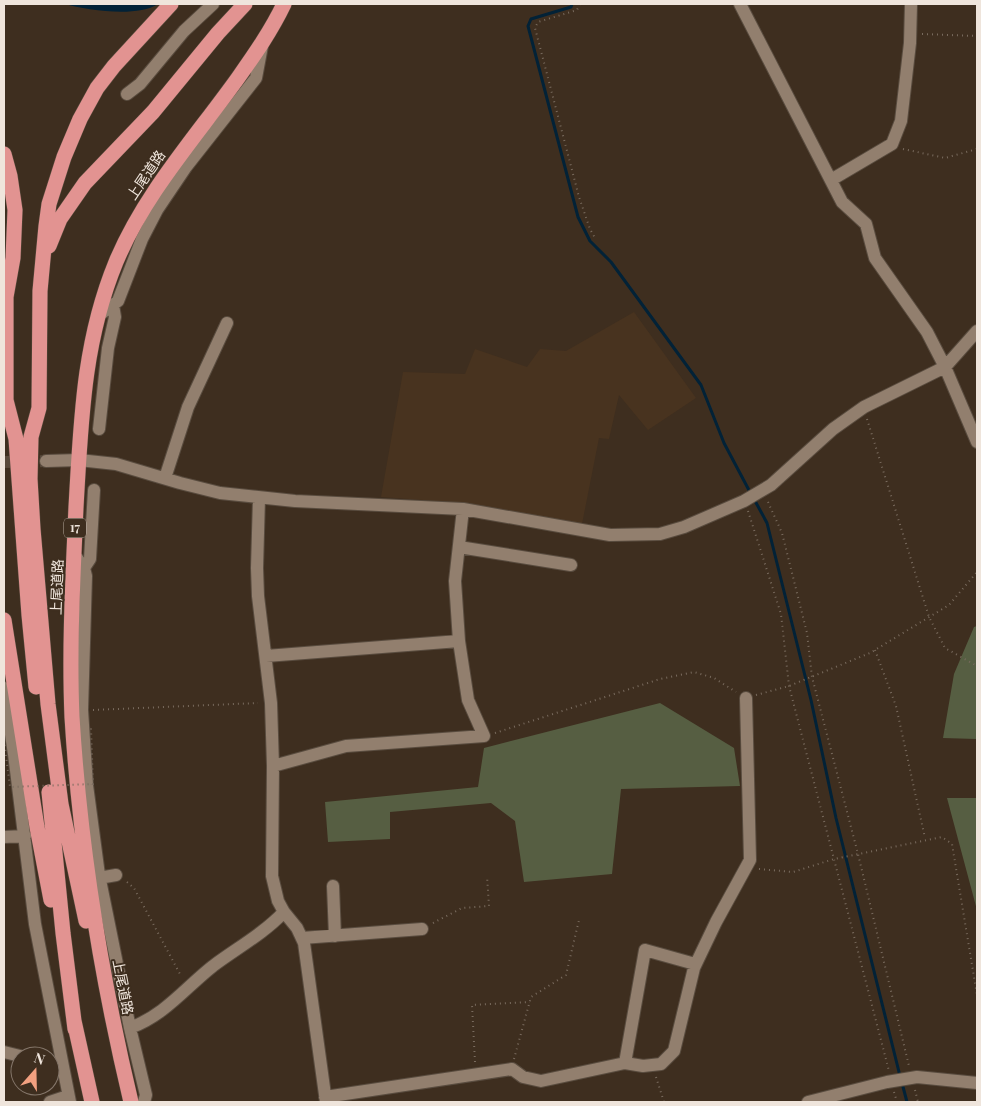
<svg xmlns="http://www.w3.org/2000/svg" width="981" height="1106" font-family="'Playfair Display','Noto Sans JP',serif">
<rect width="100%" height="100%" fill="#3e2e1f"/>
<!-- built -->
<path fill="#48331f" d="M634,312L696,398L648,430L619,395L609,439L599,438L582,524L464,503L381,497L403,372L465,374L475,349L527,367L540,349L566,351Z"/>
<!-- green -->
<path fill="#565e42" d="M977,626V737L976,739L943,738L954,674L974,627Z
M660,703L734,748L740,786L621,789L612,874L524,882L515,821L491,803L390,812V839L328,842L325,802L478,787L484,748Z
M947,798H977V910Z"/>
<!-- water -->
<path fill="#022237" d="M64,4H158C136,18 88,10 64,4Z"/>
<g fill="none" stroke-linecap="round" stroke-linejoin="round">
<!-- stream -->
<path stroke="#022237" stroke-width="3" d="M572,4L571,7L531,19L528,26L578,217L590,241L611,262L701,385L724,443L751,494
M754,499L767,523L811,700L836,818L900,1076
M902,1083L907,1102"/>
<!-- minor-tunnel -->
<path stroke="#59493b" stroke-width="12" stroke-dasharray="12 6" stroke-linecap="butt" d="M4,462L46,461"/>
<!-- minor casing -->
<g stroke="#594c3f" stroke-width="14">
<path id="minor" d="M740,4L842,202L866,224L875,258L927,332L945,367L977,442
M127,94L140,84L184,31L213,4
M831,180L892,144L901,121L910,43L911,4
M98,316L118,301L142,239L157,210L186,167L256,78L262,46
M99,429L108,348L115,317L113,305
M46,461L79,460L116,464L180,483L220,493L295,501L463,509L610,535L660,534L684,527L744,501L771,485L833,429L864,407L945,367L977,331
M165,478L188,407L227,323
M259,498L257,568L258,596L271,703L273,766L272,876L278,901L284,912L297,928L304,943L326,1102
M459,547L571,565
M74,554L84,568L86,576L82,710L87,785L99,875L130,1028L146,1095L144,1102
M84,568L90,559L94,490
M266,656L459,641
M4,688L14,754L35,924L70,1102
M273,766L346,746L484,736L468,700L459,641L455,581L463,509
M4,837L25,836
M99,878L116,875
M333,886L335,936
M302,938L422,929
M130,1028C165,1015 185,988 213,966C237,948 263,934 284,912
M4,1052L20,1056
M625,1063L645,950L695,964
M325,1097L512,1069L523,1077L541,1081L625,1063L643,1066L661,1064L674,1051L694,968L716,922L750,860L746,698
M50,1102L68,1096
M808,1102L887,1082L917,1077L977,1083"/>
</g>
<!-- highway casing -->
<g stroke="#594c3f" stroke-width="16">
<path id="highway" d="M4,154L10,176L15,210L13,258L6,297V400L16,439L29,615L36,687
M49,246L60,219L85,183L153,112L218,33L245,4
M4,620L37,827L51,900
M49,792L63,933L75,1029
M86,921L61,804L48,704L33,529L30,479L31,437L39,408L40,291L46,226L49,204L64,157L80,119L97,88L114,66L171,4
M74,1021L92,1102
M131,1102C101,976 80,847 72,717C69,647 73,577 76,507C81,422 83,342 116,262C145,193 195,138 238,78C255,54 271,31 284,4"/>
</g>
<!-- path -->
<path stroke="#796b5e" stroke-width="2" stroke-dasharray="1 4" stroke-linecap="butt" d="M580,4L577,10L538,22L535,28L579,197L590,229L595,238
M922,34L977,36
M903,149L945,158L977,149
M867,419L929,617L945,648L977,666
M768,502L782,533L807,633L812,677L858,854L909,1066
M748,511L781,614L789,686L889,1071
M875,650L896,706L925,838
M756,695L789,686L870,653L949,605L977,572
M93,710L258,703
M495,733L660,679L694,672L714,678L736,692
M759,869L793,872L834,859L942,837L952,844L977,995
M127,882L134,888L181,976
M433,923L462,908L489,906L487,876
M514,1059L531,997L566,975L579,920
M475,1062L472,1005L530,1002
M656,1077L664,1102
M915,1090L918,1102
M894,1092L897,1102"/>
<!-- minor -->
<use href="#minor" stroke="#927f6e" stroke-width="12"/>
<!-- highway -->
<use href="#highway" stroke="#e29391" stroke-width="15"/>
<!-- path-bridge -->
<path stroke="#796b5e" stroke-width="2" stroke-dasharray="1 4" stroke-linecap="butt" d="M4,740L10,787L93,784L91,728"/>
</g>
<g text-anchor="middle" stroke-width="4" stroke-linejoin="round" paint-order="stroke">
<!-- shield labels -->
<rect fill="#3e2e1f" stroke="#baaea3" stroke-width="1" x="64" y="518.5" width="22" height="19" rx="4"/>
<g font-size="12" font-weight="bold" fill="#efe5dc">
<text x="75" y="532">17</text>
</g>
<!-- street labels -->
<g font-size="14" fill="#efe5dc" stroke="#3e2e1f">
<text transform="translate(146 175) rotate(-56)" y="5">上尾道路</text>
<text transform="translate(57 587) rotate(-88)" y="5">上尾道路</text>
<text transform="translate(123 987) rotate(79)" y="5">上尾道路</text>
</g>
</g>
<!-- border -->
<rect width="981" height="1106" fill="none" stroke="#efe5dc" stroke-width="10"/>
<!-- north arrow -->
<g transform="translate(35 1071) rotate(20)"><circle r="24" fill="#3e2e1f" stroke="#85776b"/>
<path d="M0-4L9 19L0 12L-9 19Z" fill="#f2a080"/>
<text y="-8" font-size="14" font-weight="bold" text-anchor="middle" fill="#efe5dc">N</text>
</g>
</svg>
